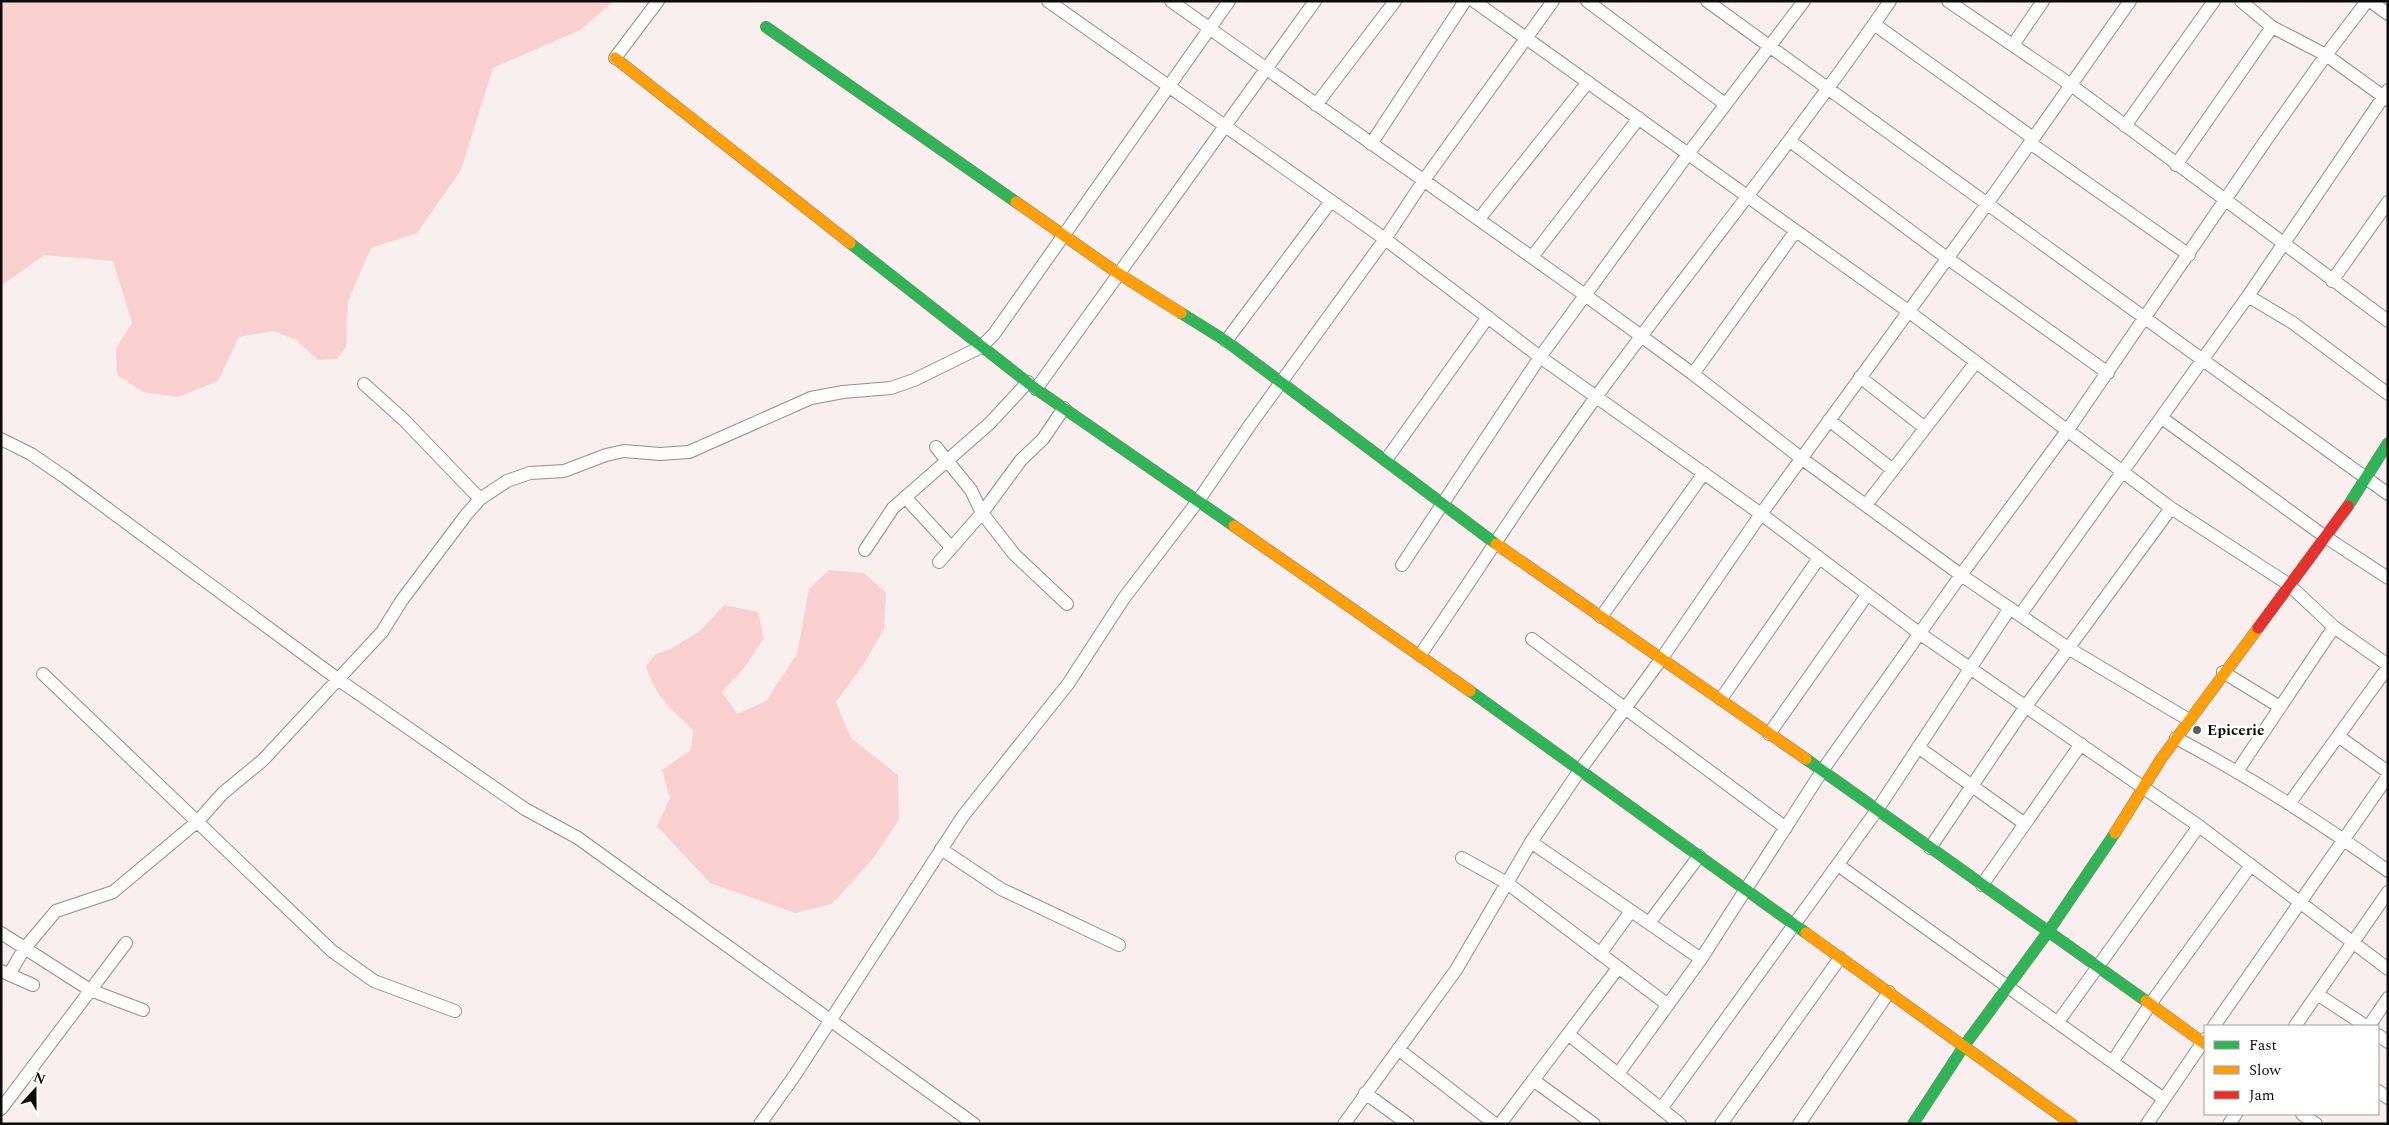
<svg xmlns="http://www.w3.org/2000/svg" width="2389" height="1125" font-family="Spectral,serif">
<rect width="100%" height="100%" fill="#faefef"/>
<!-- sand -->
<path fill="#fad0d1" d="M1,1H614L580,30L493,68L461,170L417,233L371,248L348,301L346,347L337,359L318,360L296,340L274,331L239,337L218,381L178,397L143,392L117,375L116,348L132,323L113,261L44,255L1,286Z
M829,570L864,573L886,593L884,629L865,662L836,702L851,738L898,775L899,820L874,857L832,904L795,913L710,883L657,826L670,798L662,770L691,750L693,730C671,709 655,696 646,666L656,654L670,649L699,632L724,605L758,612L764,638L744,668L722,692L737,714L766,701L797,654L809,589Z"/>
<g fill="none" stroke-linecap="round" stroke-linejoin="round">
<!-- street casing -->
<g stroke="#938e8e" stroke-width="14">
<path id="street" d="M1048,1L1385,239L1540,357L1761,514L1919,633L2199,826L2388,969
M1171,1L1585,295L1693,374L1801,458L1961,575L2068,648L2189,720
M1474,1L1908,311L2171,508L2288,584L2334,627L2388,665
M1587,1L1725,104
M1707,1L2388,494
M1890,1L1874,24L2033,138
M1948,1L2071,85L2388,321
M2241,1L2272,27L2326,55L2388,100
M2370,1L2388,14
M2013,45L2043,1
M615,58L658,1
M1316,105L1395,1
M2125,126L2214,1
M1790,141L1947,258L2108,373
M2030,143L2189,255
M1371,144L1465,1
M2176,165L2272,27
M1479,219L1588,82
M1532,257L1639,118
M2332,281L2388,202
M2248,296L2293,323L2388,394
M1226,341L1331,201
M1693,374L1795,232
M1860,377L1925,428
M364,384L404,420L480,499
M1036,389L1315,1
M2162,418L2324,536L2388,578
M1829,420L1893,470
M1,439L31,454L66,478L339,680L525,809L578,838L974,1124
M936,447L971,490L982,513L1014,554L1067,604
M1386,460L1488,317
M905,497L951,547
M1866,505L1976,362
M865,550L893,508L990,423L1028,382
M939,562L982,513L1021,460L1043,439L1064,408
M1402,565L1540,357L1688,154L1804,1
M2020,615L2248,296L2388,90
M1601,617L1704,473
M1532,639L1786,828
M1420,655C1480,568 1536,478 1599,393C1689,270 1786,150 1874,24
M2223,672L2280,707
M43,674L332,951L374,981L455,1011
M1721,699L1819,558
M1769,734L1867,595
M2338,736L2388,772
M2176,738C2250,777 2320,822 2388,871
M1918,747L2025,824
M2238,770L2334,627
M2289,804L2388,667
M1531,842L1701,959
M1930,848L2026,706L2171,508
M941,849L1001,889L1119,945
M1462,858L1507,883L1668,1005
M1838,865L2164,1099
M1982,885L2081,744
M1649,923L1699,856
M1,933L90,990L143,1010
M1600,954L1631,911
M1,971L33,985
M10,973L24,949L56,911L113,892L198,821L223,793L263,760L382,632L402,600L466,515L480,499L507,481L530,473L564,471L606,455L624,451L660,454L689,452L811,398L843,392L891,388L914,380L981,347L994,334L1229,1
M2317,994L2366,1026
M2058,1022L2199,826
M2214,1026L2388,776
M2295,1026L2388,892
M2369,1026L2388,998
M1568,1034L1680,1124
M2378,1035L2388,1042
M1398,1049L1495,1124
M2113,1061L2151,1003L2251,865
M1618,1074L1701,959L1822,771L1961,575L2067,431L2266,140L2326,55L2367,1
M1533,1080L1594,1124
M2378,1091L2388,1098
M1365,1093L1408,1124
M1,1109L126,943
M1661,1109L1877,810L2010,608
M2302,1114L2316,1124
M760,1124L795,1075L963,816L1068,684L1124,598L1198,501L1250,425L1385,239L1424,180L1553,1
M1344,1124L1456,970L1531,842L1580,770L1662,658L1761,514L1987,204L2130,1
M1500,1124L1618,968
M1721,1124L1840,958
M1799,1124L1889,992
M2147,1124L2205,1039
M2229,1124L2236,1114"/>
</g>
<!-- fast casing -->
<g stroke="#898484" stroke-width="12">
<path id="fast" d="M766,27L1016,202
M850,243L1036,389L1234,526
M1181,313L1226,341L1496,544
M2348,506L2388,443
M1470,691L1806,933
M1806,759L2146,1001
M1913,1124L1964,1046L2048,932L2115,833"/>
</g>
<!-- slow casing -->
<g stroke="#898484" stroke-width="12">
<path id="slow" d="M615,58L850,243
M1016,202L1119,274L1181,313
M1234,526L1470,691
M1496,544L1806,759
M2115,833L2161,759L2258,628
M1806,933L2072,1124
M2146,1001L2205,1044"/>
</g>
<!-- jam casing -->
<g stroke="#898484" stroke-width="12">
<path id="jam" d="M2258,628L2348,506"/>
</g>
<!-- street -->
<use href="#street" stroke="#fefdfd" stroke-width="12"/>
<!-- fast -->
<use href="#fast" stroke="#30b455" stroke-width="11"/>
<!-- slow -->
<use href="#slow" stroke="#ff9f0a" stroke-width="11"/>
<!-- jam -->
<use href="#jam" stroke="#e5322d" stroke-width="11"/>
</g>
<!-- markers -->
<circle fill="#5f5b5b" stroke="#fff" stroke-width="2" cx="2197" cy="730" r="5"/>
<g text-anchor="middle" stroke-width="5" stroke-linejoin="round" paint-order="stroke">
<!-- poi labels -->
<g font-size="15" font-weight="bold" fill="#0b0b0b" stroke="#fff" text-anchor="start">
<text x="2207" y="735">Epicerie</text>
</g>
</g>
<!-- border -->
<rect width="2389" height="1125" fill="none" stroke="#0b0b0b" stroke-width="5"/>
<!-- legend -->
<rect x="2204" y="1025" width="175" height="90" fill="#ffffff" stroke="#9d9d9d"/>
<rect x="2214" y="1041" width="25" height="8" fill="#30b455" stroke="#9d9d9d"/>
<text x="2249" y="1050" font-size="15" fill="#0b0b0b">Fast</text>
<rect x="2214" y="1066" width="25" height="8" fill="#ff9f0a" stroke="#9d9d9d"/>
<text x="2249" y="1075" font-size="15" fill="#0b0b0b">Slow</text>
<rect x="2214" y="1091" width="25" height="8" fill="#e5322d" stroke="#9d9d9d"/>
<text x="2249" y="1100" font-size="15" fill="#0b0b0b">Jam</text>
<!-- north arrow -->
<g transform="translate(35 1090) rotate(21)" stroke="#ffffff" stroke-width="4" paint-order="stroke">
<path d="M0-4L9 19L0 12L-9 19Z" fill="#0b0b0b"/>
<text y="-8" font-size="14" font-weight="bold" text-anchor="middle" fill="#0b0b0b">N</text>
</g>
</svg>
